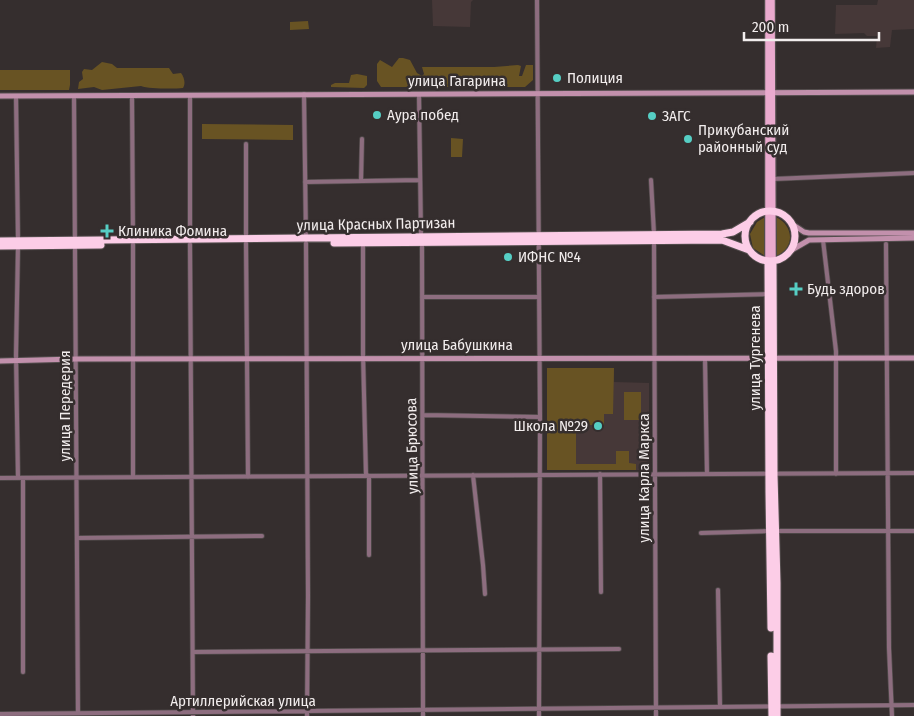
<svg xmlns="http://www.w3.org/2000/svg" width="914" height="716" font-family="'Fira Sans Condensed',sans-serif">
<rect width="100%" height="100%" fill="#352e2e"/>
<!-- built -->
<path fill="#463838" d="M432,0H473L471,2L470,27L433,26Z
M878,0H914V29L892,30L890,47L876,48L877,36H867L864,33L835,34L836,5H877Z
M547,368H614V382L649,383V470H547Z"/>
<!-- green -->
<path fill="#685323" d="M308,21L309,29L290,30V22Z
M399,58H403L410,60L417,73L422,76L424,74L422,67H494L518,65L521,66L519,76H522L526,65H533V80L525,87H381L377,81V64L380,60L392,67Z
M102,62L112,64L117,68H169L173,74L181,73C184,77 186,83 183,88C174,89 149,89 141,86L102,90L94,87L78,89L79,82L83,79L82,72L84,69L92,70Z
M0,70H70V85L69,90H0Z
M357,74L367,76V85L364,88L331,87V85L335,83H349L351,75Z
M202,124L293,125V140L202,139Z
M451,138L463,139L462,157H451Z
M765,217V256L753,248L750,234L757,222Z
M776,217C794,226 795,247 777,256Z
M547,368H614L613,414H604V425H576V464H616V451H629V463L636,464V470H547Z
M624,392H641V420H624Z"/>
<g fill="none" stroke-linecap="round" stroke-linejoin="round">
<!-- street casing -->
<g stroke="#534d4d" stroke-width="5.5">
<path id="street" d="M537,0L540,417L539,716
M304,94L306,239
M419,94L421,236
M132,95L133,240
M190,95V239
M16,96L18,240
M74,96L78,716
M246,144V239
M773,179L914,173
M651,180L654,234
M361,181L362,139
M305,182L420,180
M654,240L656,716
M823,240L836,351V474
M363,242V354L366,475L369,476V555
M422,242L423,716
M246,243L248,477
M306,243L308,596L307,716
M190,244L193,716
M886,244L889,648L892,716
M422,297H539
M654,297L769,294
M705,359L707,474
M423,415L540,417
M600,474L601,592
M473,475L483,565L485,594
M133,477V244
M0,478L914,473
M18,478L16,355L18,246
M776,531H914
M701,533L770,531
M77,538L262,536
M718,590L720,707
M193,652L619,649
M23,672V478
M0,714L914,705"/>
</g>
<!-- secondary casing -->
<g stroke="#534d4d" stroke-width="7">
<path id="secondary" d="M0,96L914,92
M792,224L804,232L809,233H914
M790,251L809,240L914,238
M0,361L76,359L914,358"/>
</g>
<!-- primary casing -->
<g stroke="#534d4d" stroke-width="8">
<path id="primary" d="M768,0V261
M772,0L773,261"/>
</g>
<!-- highway casing -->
<g stroke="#534d4d" stroke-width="9">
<path id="highway" d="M745 236a25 25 0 1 1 50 0a25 25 0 1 1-50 0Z
M0,241L722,234L733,232L750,222
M334,243L722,240L749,250
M0,246L101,245
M768,261L769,492L771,628
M773,261L774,475L777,583V716
M771,656L772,716"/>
</g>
<!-- street -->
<use href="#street" stroke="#8d6d7f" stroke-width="4"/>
<!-- secondary -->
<use href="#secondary" stroke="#c290ac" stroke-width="5"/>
<!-- primary -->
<use href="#primary" stroke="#eaaace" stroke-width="5.5"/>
<!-- highway -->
<use href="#highway" stroke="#fccde7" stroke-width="7"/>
</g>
<!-- markers -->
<g fill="#56cec4" stroke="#352e2e" stroke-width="2">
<circle cx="557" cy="78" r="5"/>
<circle cx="377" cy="115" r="5"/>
<circle cx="652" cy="116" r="5"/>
<circle cx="688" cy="139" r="5"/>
<path d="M104.5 223.5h5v5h5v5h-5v5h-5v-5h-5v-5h5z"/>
<circle cx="508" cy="257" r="5"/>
<path d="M793.5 281.5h5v5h5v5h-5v5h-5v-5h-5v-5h5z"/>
<circle cx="598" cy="426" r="5"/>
</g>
<g text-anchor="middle" stroke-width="5" stroke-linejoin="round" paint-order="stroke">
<!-- poi labels -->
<g font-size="15" fill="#f2eded" stroke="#352e2e" text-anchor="start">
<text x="567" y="83">Полиция</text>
<text x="387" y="120">Аура побед</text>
<text x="662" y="121">ЗАГС</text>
<text x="698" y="135">Прикубанский<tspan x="698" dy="17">районный суд</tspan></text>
<text x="118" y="236">Клиника Фомина</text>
<text x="518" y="262">ИФНС №4</text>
<text x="807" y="294">Будь здоров</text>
<text x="588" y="431" text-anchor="end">Школа №29</text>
</g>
<!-- street labels -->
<g font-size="15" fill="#f2eded" stroke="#352e2e">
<text x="457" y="86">улица Гагарина</text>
<text transform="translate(376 224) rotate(-1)" y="5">улица Красных Партизан</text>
<text x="457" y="350">улица Бабушкина</text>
<text transform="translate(755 358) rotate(-90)" y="5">улица Тургенева</text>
<text transform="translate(65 406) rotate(-90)" y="5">улица Передерия</text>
<text transform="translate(412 446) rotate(-91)" y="5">улица Брюсова</text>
<text transform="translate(644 478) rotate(-90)" y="5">улица Карла Маркса</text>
<text x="243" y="706">Артиллерийская улица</text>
</g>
</g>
<!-- scale -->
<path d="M744 32v8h135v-8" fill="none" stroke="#f2eded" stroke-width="2.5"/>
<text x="752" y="32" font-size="15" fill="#f2eded" stroke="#352e2e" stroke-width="4" paint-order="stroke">200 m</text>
</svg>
